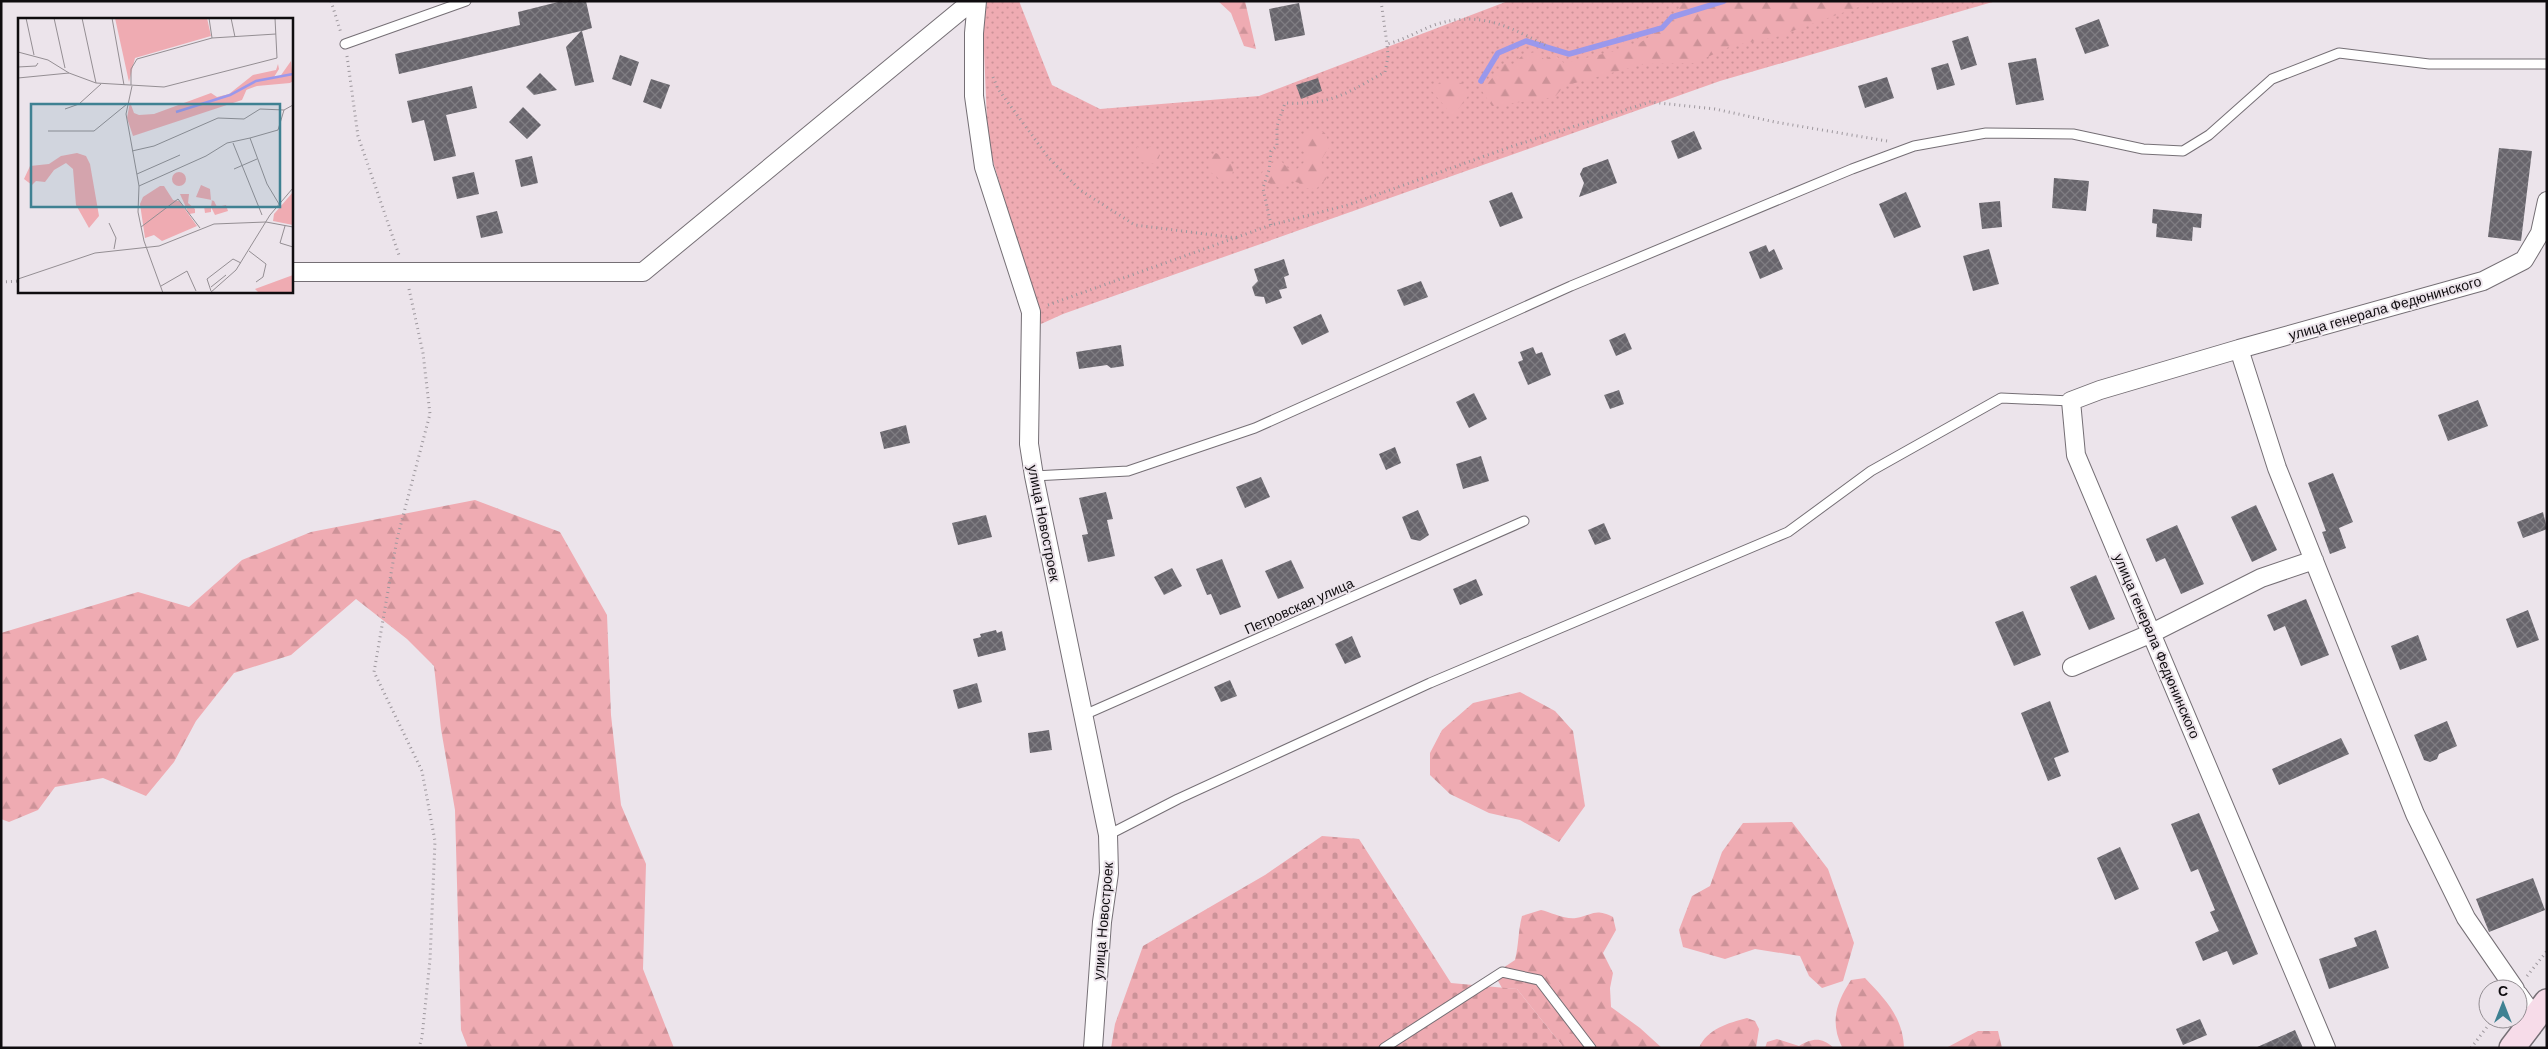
<svg xmlns="http://www.w3.org/2000/svg" width="2548" height="1049" font-family="'DM Sans',sans-serif">
<defs>
<pattern id="grass-dots" width="8" height="8" patternUnits="userSpaceOnUse" patternTransform="scale(1.25)"><rect width="8" height="8" fill="#efabb2"/><path d="M2 2h.1M6 6h.1" fill="none" stroke="#cc9298" stroke-width="1.8" stroke-linecap="round"/></pattern>
<pattern id="forest-firs" width="22" height="20" patternUnits="userSpaceOnUse" patternTransform="scale(1.25)"><rect width="22" height="20" fill="#efabb2"/><path d="M5 1l3.5 6h-7zM16 11l3.5 6h-7z" fill="#cc9298"/></pattern>
<pattern id="cemetery-stones" width="16" height="16" patternUnits="userSpaceOnUse" patternTransform="scale(1.25)"><rect width="16" height="16" fill="#efabb2"/><path d="M2 7V4a2 2 0 0 1 4 0v3zM10 15v-3a2 2 0 0 1 4 0v3z" fill="#cc9298"/></pattern>
<pattern id="building-cross-hatch" width="8" height="8" patternUnits="userSpaceOnUse" patternTransform="scale(1.25)"><rect width="8" height="8" fill="#67646b"/><path d="M0 0l8 8M0 8l8-8" fill="none" stroke="#7f7d82"/></pattern>
</defs>
<rect width="100%" height="100%" fill="#ece4eb"/>
<!-- grass -->
<path fill="url(#grass-dots)" d="M987,1H1019L1052,85L1100,109L1259,96L1508,1H1996L1720,81L1063,314L1041,324L988,144L983,27Z"/>
<!-- forest -->
<path fill="url(#forest-firs)" d="M1218,1H1245L1256,49L1244,46L1231,13Z
M1685,1H1875L1776,37L1731,46L1695,63L1644,64L1564,86L1555,97L1492,106L1482,91L1503,64H1513L1523,55L1535,52L1545,60L1554,54L1564,63L1620,50L1621,41L1634,47L1662,28Z
M1445,78L1464,84L1468,96L1453,116L1431,90Z
M1312,127L1325,133L1330,146L1321,160L1326,179L1316,189L1302,188L1299,183L1289,180L1283,189L1259,179L1265,167L1279,159L1290,170H1296L1305,161L1306,154L1299,148L1302,134Z
M1150,146L1160,155L1156,164L1140,162L1137,147L1147,150Z
M1216,153L1229,159L1233,169L1232,178L1222,181L1209,171L1208,159Z
M475,500L560,532L607,615L611,715L621,805L646,864L643,969L674,1048H468L461,1030L455,810L441,729L434,666L407,639L356,599L291,655L234,673L196,721L174,762L146,796L103,778L55,787L38,810L9,822L1,819V633L138,592L189,607L242,560L311,532Z
M1520,692L1555,711L1573,731L1585,806L1559,842L1520,820L1489,813L1450,794L1430,775V753L1442,730L1473,703Z
M1792,822L1828,869L1854,943L1843,981L1822,988L1809,976L1800,956L1755,949L1725,959L1683,947L1679,930L1692,896L1710,886L1722,852L1743,823Z
M1541,910C1550,912 1566,920 1576,918C1594,915 1594,908 1613,917L1616,930L1603,953L1613,973L1610,988L1611,1007L1640,1028L1662,1048H1564L1517,989L1502,988L1498,981L1503,968L1515,960C1519,944 1518,931 1522,916Z
M1865,978C1885,999 1903,1017 1904,1048L1842,1047C1830,1022 1836,1003 1851,980Z
M1747,1018L1755,1021L1759,1029L1756,1048H1699C1707,1029 1728,1023 1747,1018Z
M1978,1031H1998L2002,1048H1946Z
M1777,1039L1799,1046C1813,1038 1821,1037 1834,1048H1765L1767,1042Z"/>
<!-- cemetery -->
<path fill="url(#cemetery-stones)" d="M1322,836L1359,839L1451,983L1517,989L1564,1048H1111L1115,1024L1143,946L1265,875Z"/>
<g fill="none" stroke-linecap="round" stroke-linejoin="round">
<!-- stream -->
<path stroke="#9a98ec" stroke-width="5.5" d="M1481,81L1498,53L1526,41L1569,54L1662,28L1672,17L1724,1"/>
</g>
<!-- building -->
<path fill="url(#building-cross-hatch)" d="M562,1H586L592,28L582,31L594,82L575,86L566,47L581,31L399,74L395,54L520,25L518,12Z
M1299,3L1305,35L1275,41L1269,9Z
M2099,19L2109,46L2085,54L2075,28Z
M1968,36L1977,65L1961,70L1952,41Z
M620,55L639,62L631,86L612,79Z
M2036,58L2044,100L2016,105L2008,63Z
M1948,63L1955,85L1937,90L1931,68Z
M540,73L557,90L534,95L526,87Z
M1887,77L1894,98L1865,108L1858,86Z
M1318,78L1322,91L1301,99L1296,85Z
M651,79L670,85L661,109L643,102Z
M472,86L477,108L446,115L456,156L434,161L424,120L412,123L407,101Z
M523,107L541,125L527,139L509,122Z
M1694,131L1702,149L1678,159L1671,141Z
M2499,148L2532,151L2521,241L2488,237Z
M532,156L538,183L521,187L515,160Z
M1608,159L1617,183L1579,197L1584,183L1580,174L1583,168Z
M474,172L479,194L457,199L452,177Z
M2054,178L2089,181L2086,211L2052,208Z
M1512,192L1523,218L1500,227L1489,201Z
M1906,192L1921,227L1894,238L1879,204Z
M2000,201L2002,227L1982,229L1979,203Z
M2153,209L2202,214L2201,228L2193,227L2192,241L2156,237L2157,224L2152,223Z
M497,211L503,233L481,238L476,216Z
M1766,245L1769,252L1774,249L1783,269L1760,279L1749,252Z
M1989,249L1999,284L1973,291L1963,256Z
M1284,259L1289,275L1284,277L1287,288L1279,290L1282,298L1266,304L1264,297L1255,296L1252,287L1258,281L1254,269Z
M1421,281L1428,297L1404,306L1397,290Z
M1321,314L1329,332L1302,345L1293,327Z
M1625,333L1632,349L1616,356L1609,340Z
M1121,345L1124,366L1111,368L1107,365L1079,369L1076,352Z
M1533,347L1536,354L1542,352L1551,375L1528,385L1518,362L1523,360L1520,352Z
M1619,390L1624,404L1610,409L1604,395Z
M1474,393L1487,419L1469,428L1456,402Z
M2478,400L2488,426L2448,441L2438,415Z
M906,425L910,443L884,449L880,432Z
M1395,447L1401,463L1386,470L1379,454Z
M1481,456L1489,481L1463,489L1456,464Z
M2333,473L2353,522L2339,528L2346,548L2330,554L2322,532L2326,531L2308,483Z
M1261,477L1270,497L1245,508L1236,487Z
M1106,492L1113,519L1107,520L1115,556L1088,562L1082,535L1088,534L1079,498Z
M2256,505L2277,550L2252,562L2231,517Z
M1418,510L1429,535L1420,541L1411,539L1402,517Z
M2543,512L2547,529L2523,538L2517,522Z
M986,515L992,537L958,545L952,523Z
M1604,523L1611,539L1595,545L1588,530Z
M2177,525L2204,584L2181,594L2165,558L2156,562L2146,539Z
M1222,559L1241,607L1220,615L1211,594L1207,595L1196,569Z
M1291,560L1304,588L1278,599L1265,571Z
M1172,568L1182,586L1164,595L1154,577Z
M2096,575L2115,619L2089,630L2070,587Z
M1476,579L1483,595L1460,605L1453,589Z
M2306,599L2329,655L2301,666L2285,626L2274,631L2267,615Z
M2528,610L2539,640L2517,648L2506,619Z
M2023,611L2041,655L2014,666L1995,622Z
M996,630L997,633L1002,631L1006,650L978,657L973,639L981,637L980,634Z
M2418,635L2427,660L2400,670L2391,646Z
M1352,636L1361,657L1345,664L1335,644Z
M1230,680L1237,696L1221,702L1214,687Z
M977,683L982,702L958,709L953,690Z
M2050,701L2069,752L2054,758L2061,776L2048,781L2021,713Z
M2447,721L2457,746L2439,754L2437,759L2430,762L2424,760L2414,735Z
M1049,730L1052,750L1030,753L1028,733Z
M2341,738L2349,754L2279,785L2272,769Z
M2199,813L2258,954L2233,965L2227,951L2203,961L2195,942L2219,931L2210,912L2215,910L2198,869L2191,872L2171,824Z
M2120,847L2139,889L2115,900L2097,858Z
M2533,878L2545,910L2489,932L2476,899Z
M2376,930L2389,968L2329,989L2319,959L2357,946L2354,938Z
M2200,1019L2207,1035L2183,1045L2176,1029Z
M2295,1030L2303,1048H2255Z"/>
<g fill="none" stroke-linecap="round" stroke-linejoin="round">
<!-- service casing -->
<g stroke="#756f75" stroke-width="11">
<path id="service" d="M345,44L466,1
M1034,476L1128,471L1255,428L1571,286L1852,169L1914,146L1986,133L2073,134L2143,149L2183,151L2209,135L2272,79L2339,53L2429,64H2547
M1084,715L1524,521
M1108,835L1178,799L1430,683L1788,532L1871,471L2001,398L2071,401
M1384,1048L1502,972L1539,980L1591,1048"/>
</g>
<!-- minor casing -->
<g stroke="#756f75" stroke-width="20">
<path id="minor" d="M977,1L974,33V96L984,167L1031,312L1029,444L1034,476L1108,835L1109,873L1102,922L1093,1048
M291,272H643L972,1
M2239,349L2100,390L2071,401L2076,455L2326,1048
M2072,667L2152,633L2261,578L2314,560
M2515,989L2466,918L2415,814L2277,468L2239,349L2483,281L2524,260L2540,233L2547,201
M2518,994L2535,1018"/>
</g>
<!-- secondary casing -->
<g stroke="#756f75" stroke-width="28">
<path id="secondary" d="M2512,1048L2547,1002"/>
</g>
<!-- path -->
<path stroke="#9d979d" stroke-width="3" stroke-dasharray="1 4" stroke-linecap="butt" d="M331,1L341,33
M1381,1L1387,44C1404,40 1418,31 1434,25C1479,10 1508,26 1547,46
M347,56L358,136L399,255
M993,77L998,89L1048,157L1080,190L1135,225L1237,238
M1271,225L1263,188L1269,170L1271,151L1277,146V126L1285,103C1332,105 1345,94 1385,72L1388,57L1387,44
M1,282L19,281
M409,289L423,353L430,414L397,539L374,672L422,771L435,841L430,960L422,1037L419,1048
M1048,305L1271,225L1348,205L1510,147L1650,102L1715,109L1775,122L1887,141
M2527,976L2547,951
M2471,1048L2493,1019"/>
<!-- service -->
<use href="#service" stroke="#fff" stroke-width="9"/>
<!-- minor -->
<use href="#minor" stroke="#fff" stroke-width="18"/>
<!-- secondary -->
<use href="#secondary" stroke="#f7dce9" stroke-width="25"/>
</g>
<g text-anchor="middle" stroke-width="4" stroke-linejoin="round" paint-order="stroke">
<!-- street labels -->
<g font-size="14" fill="#0f0c0f" stroke="#ece4eb">
<text transform="translate(2385 308) rotate(-16)" y="5">улица генерала Федюнинского</text>
<text transform="translate(1044 523) rotate(79)" y="5">улица Новостроек</text>
<text transform="translate(1299 606) rotate(-24)" y="5">Петровская улица</text>
<text transform="translate(2157 646) rotate(67)" y="5">улица генерала Федюнинского</text>
<text transform="translate(1103 921) rotate(-85)" y="5">улица Новостроек</text>
</g>
</g>
<!-- overview -->
<g transform="translate(18 18)">
<rect width="275" height="275" fill="#ece4eb"/>
<path d="M97,0H189L193,18L117,40L111,64ZM235,57L224,82L115,118L109,100L112,84L116,95L121,97L136,96L193,75L199,79L211,76Z" fill="#efabb2"/>
<path d="M273,43L275,63L272,65L239,68L220,75L235,57L258,52L260,46L261,51L256,59L261,60ZM193,76L197,82L215,80L179,92L158,95L173,91L180,82ZM59,135L68,138L72,146L81,198L71,210L58,187L55,151L48,145L36,152L27,164L18,163L14,167L6,161L12,148L31,146L43,138ZM154 161a7 7 0 1 1 14 0a7 7 0 1 1-14 0ZM183,167L192,171L193,182L196,183L199,189L208,187L210,193L197,197L193,189V194L187,195L186,188L193,189L194,182L178,179ZM162,176H171L170,185L177,191V195L171,196Z" fill="#efabb2"/>
<path d="M142,168H146L155,182L161,183L179,208L144,223L136,217L127,220L122,186L125,179Z" fill="#efabb2"/>
<path d="M275,174V207L255,203L256,196Z" fill="#efabb2"/>
<path d="M275,257V275H241L237,271Z" fill="#efabb2"/>
<path fill="none" stroke="#9a98ec" stroke-width="2.5" d="M158,94L212,77L238,63L275,56"/>
<path fill="none" stroke="#948e93" stroke-width="1" d="M8,0L16,37M36,0L47,50M64,0L78,65M94,0L106,67M213,0L217,19M194,20L258,16M0,34L30,42L51,55L78,65L146,69L259,40L257,0M0,49L18,48L20,45M0,60L51,55M113,67V51L119,41L194,20L191,0M114,68L108,96L121,168L120,194L126,223L145,275M47,91L61,86L83,66M30,113H76L109,86M215,125L244,197M114,133L136,128L200,100L226,101L242,91L266,92M216,151L239,141M119,156L162,137M121,168L188,138L209,125L232,120M261,186L249,166L232,120L260,112L266,92L275,87M91,205L98,220L96,231M267,208L262,225L275,229M123,209L160,181L182,210M231,233L248,246L245,259L238,264M0,261L77,235L141,228L196,206L248,204L275,209M143,268L169,253L178,273M193,269L208,257M193,273L189,261L215,241L223,245M192,275L218,252L252,197L275,170"/>
<path fill="#3f8192" fill-opacity="0.15" stroke="#3f8192" stroke-width="2.5" d="M13,86H262V189H13Z"/>
<rect width="275" height="275" fill="none" stroke="#0f0c0f" stroke-width="2.5"/>
</g>
<!-- border -->
<rect width="2548" height="1049" fill="none" stroke="#0f0c0f" stroke-width="5"/>
<!-- north arrow -->
<g transform="translate(2503 1004)"><circle r="24" fill="#ece4eb" stroke="#948e93"/>
<path d="M0-4L9 19L0 12L-9 19Z" fill="#3f8192"/>
<text y="-8" font-size="14" font-weight="bold" text-anchor="middle" fill="#0f0c0f">С</text>
</g>
</svg>
